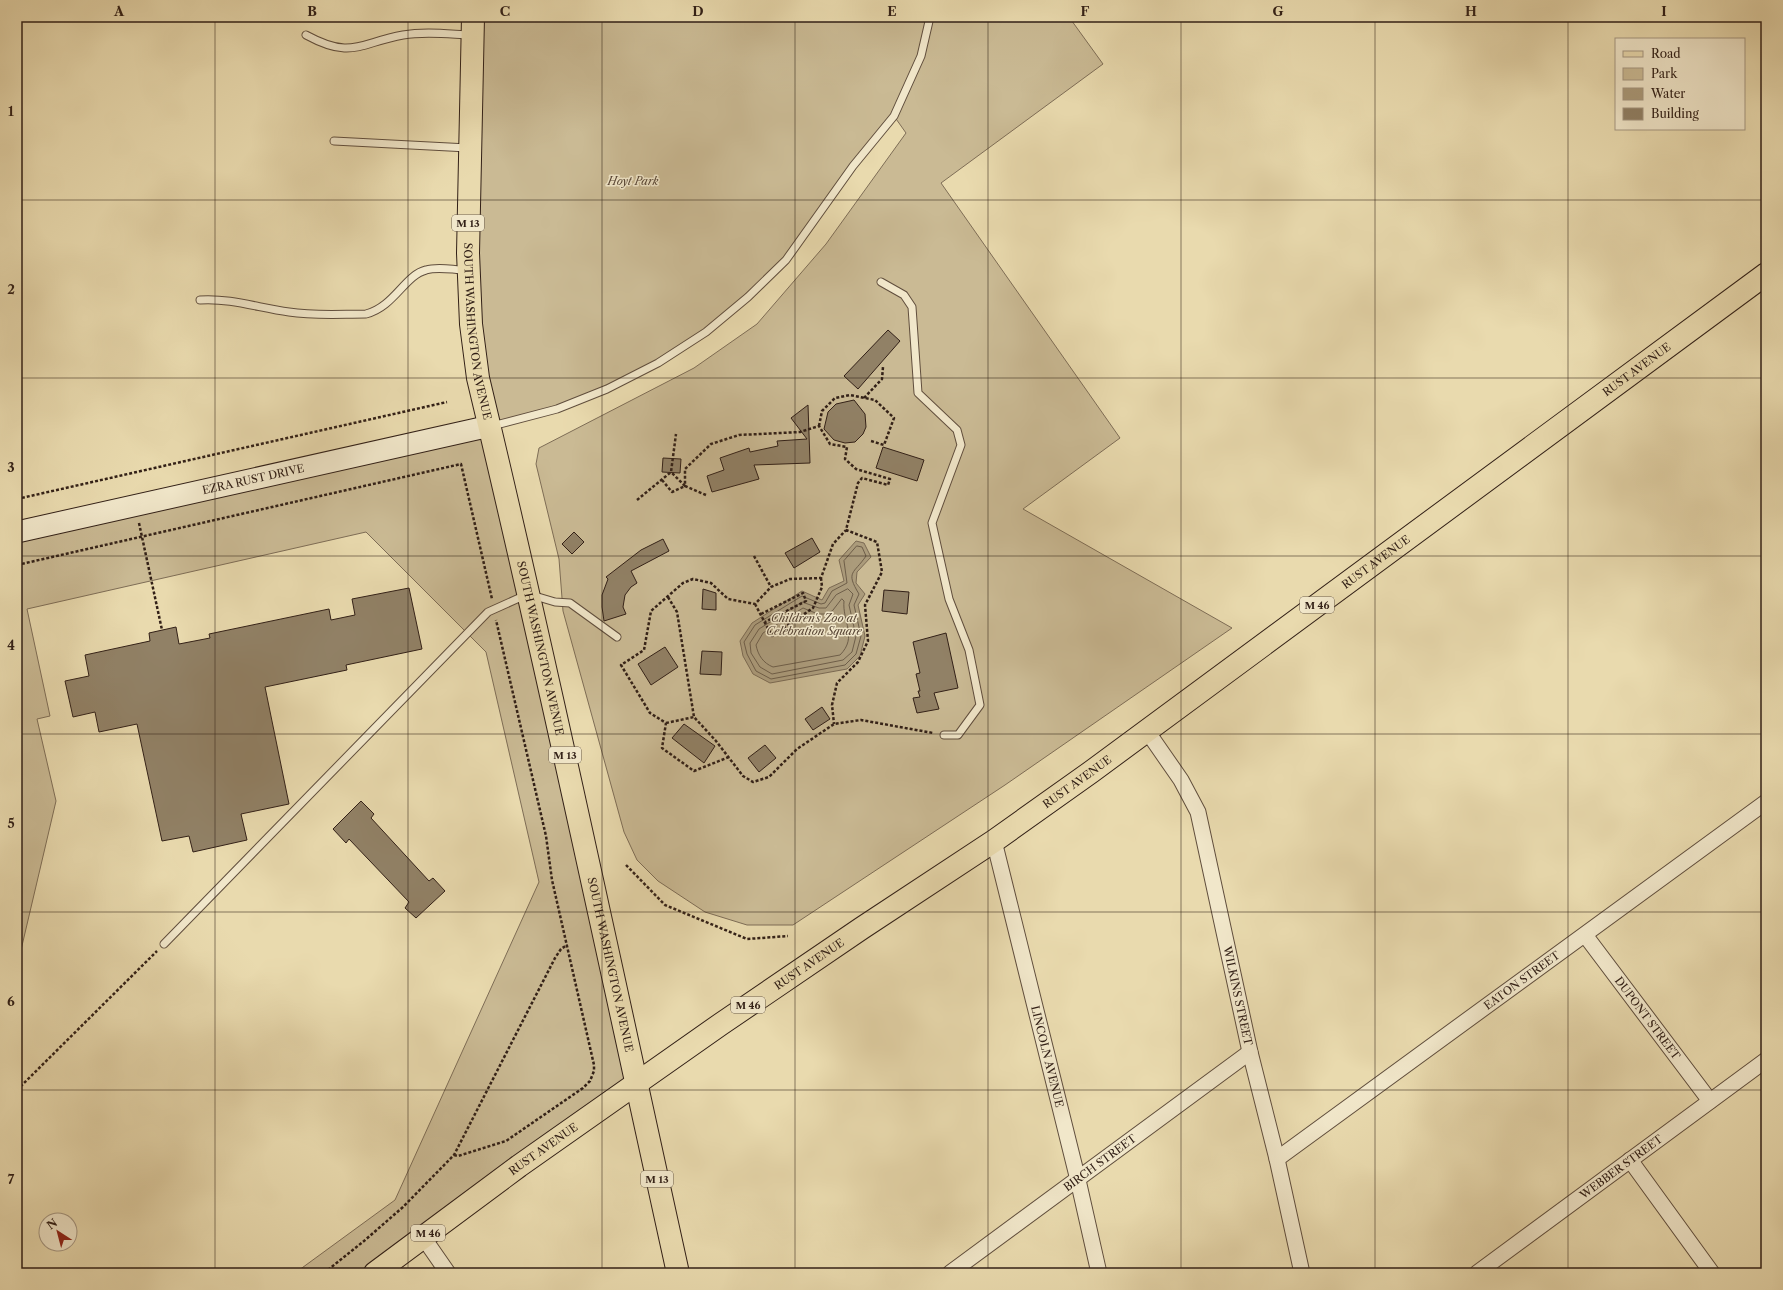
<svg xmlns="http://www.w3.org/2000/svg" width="1783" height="1290" font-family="'Libre Caslon Text',serif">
<rect width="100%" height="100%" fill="#e9daae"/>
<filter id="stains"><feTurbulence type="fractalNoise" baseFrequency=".005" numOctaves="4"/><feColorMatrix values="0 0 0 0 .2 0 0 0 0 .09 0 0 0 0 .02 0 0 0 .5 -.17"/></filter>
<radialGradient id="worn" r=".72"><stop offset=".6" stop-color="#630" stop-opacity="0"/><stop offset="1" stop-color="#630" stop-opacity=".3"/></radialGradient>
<!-- green -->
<path fill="#caba94" stroke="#7e6d56" d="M473,17H1069L1103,64L941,183L1120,438L1023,509L1232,628L1005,785L793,925H747L705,912L658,881L637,860L624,832L563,611L559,559L536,464L539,448L694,368L757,324L826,244L906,133L894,116L786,260L748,297L658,363L557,409L490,426L636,1084L375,1273H295L395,1200L539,882L486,652L366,532L27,609L50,716L37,719L56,801L17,967V532L490,426L478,378Z"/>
<!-- water -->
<path fill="#ab9b7b" stroke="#7b6a53" d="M856,541L864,543L871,557L857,572L856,583L865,594L858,605L865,636L860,656L847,669L770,683L753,674L743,656L740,641L752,623L802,591L822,600L829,588L844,581L839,560Z"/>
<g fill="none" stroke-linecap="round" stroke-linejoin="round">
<!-- shore -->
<path stroke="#6e5e49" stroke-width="1" d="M857,546L862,547L866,556C854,574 845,571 859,594L854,605L861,636L856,654L845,665L771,679L756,671L747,654L744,642L755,625L802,596L821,604L825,603L832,591L847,583L844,561Z
M848,589L853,594L849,605L856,636L852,652L843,660L772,674L760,667L751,653L750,643L759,629L802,602L819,608H826L836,595Z
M842,599L844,601C842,621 858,637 840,655L773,667C763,663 758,655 756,645L763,633L803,608L818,614H825L832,611Z"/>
</g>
<!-- building -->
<path fill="#918166" stroke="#322017" d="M888,330L900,341L858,389L844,376Z
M854,400L865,414L866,427L863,434L855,442L845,443L834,440L824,429L828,412L836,404Z
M808,405L810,463L754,465L759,479L712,492L707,476L724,470L720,458L749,448L750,452L778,446L777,441L807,439L791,418Z
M883,447L924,460L917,481L876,468Z
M663,458L681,459L680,473L662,472Z
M574,532L584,542L572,554L562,544Z
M812,538L820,552L794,568L785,553Z
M663,539L669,551L631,571L637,583L631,587L625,595L623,607L626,614L604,621L602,607V595L608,579L606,577L641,550Z
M409,588L422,649L346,665L347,670L265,687L289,804L241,814L247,840L193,852L189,836L162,841L137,724L99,732L95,712L73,717L65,681L89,676L85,655L150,641L149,633L176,627L179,644L210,638L209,634L329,609L331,620L355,615L352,599Z
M703,589L716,593V610L702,609Z
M884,590L909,592L907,614L882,611Z
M946,633L958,688L934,693L939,709L917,713L913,698L920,697L918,691H920L916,674L920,673L913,642Z
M665,647L678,667L651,685L638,664Z
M702,651L722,652L721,675L700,674Z
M822,707L830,719L813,730L805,719Z
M684,724L715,746L704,763L672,738Z
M765,745L776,758L759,772L748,758Z
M361,801L374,814L371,818L429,881L433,878L445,891L416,918L405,908L409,902L349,839L346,843L333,829Z"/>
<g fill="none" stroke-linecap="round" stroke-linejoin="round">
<!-- service casing -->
<g stroke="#604e3d" stroke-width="9">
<path id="service" d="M306,35C352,60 359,43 403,35C425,31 448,34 470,35
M334,141L468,148
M881,282L904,295L912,307L918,393L957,430L961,445L932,523L949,599L969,650L980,705L958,735H944
M200,300C231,298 259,308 289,312C314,316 340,314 366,314C394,307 405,275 426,270C438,266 453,270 466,270
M492,426L557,409L607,389L658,363L706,332L748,297L786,260L853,166L894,116L921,56L930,17
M164,944L488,612L528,594L555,602L570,603L617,637"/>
</g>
<!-- minor casing -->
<g stroke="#604e3d" stroke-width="17">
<g id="minor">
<path id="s1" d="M1147,731L1181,780L1198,812L1250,1052L1277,1159L1302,1273"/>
<path id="s2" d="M994,841L1078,1180L1099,1273"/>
<path id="s3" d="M1585,935L1710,1101"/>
<path id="s4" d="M1277,1159L1766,802"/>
<path d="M1630,1160L1712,1273"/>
<path d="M423,1237L448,1273"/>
<path id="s5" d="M950,1273L1250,1052"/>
<path id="s6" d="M1477,1273L1766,1060"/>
</g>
</g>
<!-- secondary casing -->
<g stroke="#322017" stroke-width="23">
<g id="secondary">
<path id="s7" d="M17,532L490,426"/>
</g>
</g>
<!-- primary casing -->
<g stroke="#322017" stroke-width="24">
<g id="primary">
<path id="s8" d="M473,17L468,253L471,324L478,378C549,675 612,974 678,1273"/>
</g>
</g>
<!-- trunk casing -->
<g stroke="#322017" stroke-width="24">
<g id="trunk">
<path id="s9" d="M375,1273L519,1166L721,1024L862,928L994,841L1091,772L1766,274"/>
</g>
</g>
<!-- path -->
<path stroke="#322017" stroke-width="2.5" stroke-dasharray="3 2" stroke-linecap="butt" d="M864,398L882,379L883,367
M819,426L822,411L835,398L850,395L875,400L894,418L884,445L871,441
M662,480L672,492L685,486L671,472
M706,495L685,486V469L711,444L739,435L800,432L819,426L830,444L847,447L845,459L856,469L890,479L888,485L862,478L858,483L846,530L877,542L882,572L865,605L868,641L858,662L837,683L832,705L834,724
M17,499L447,402
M637,500L671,472L676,434
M139,523L162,630
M754,556L771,587
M17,565L461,464L492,599
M668,597L677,612L694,717L716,741L743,776L753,782L769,777L797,749L834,724L861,720L933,733
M755,604L772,636L813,608L822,587L821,578
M761,614L803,593L806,601L765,622
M666,723L694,717
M729,757L694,771L662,748L666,723L650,713L621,665L644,650L651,611L683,583L693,579L711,583L728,599L755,604L771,587L790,579L821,578L833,544L846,530
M626,865L665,905L747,939L788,936
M17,1090L157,951
M454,1155L458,1156L506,1141L583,1088L590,1081L594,1071V1065L552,880L546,836L496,620
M324,1273L364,1241L403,1207L454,1155L555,958L561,949L567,945"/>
<!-- service -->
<use href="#service" stroke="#f1e7ca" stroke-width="7"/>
<!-- minor -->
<use href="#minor" stroke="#f1e7ca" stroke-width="15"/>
<!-- secondary -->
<use href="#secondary" stroke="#f1e7ca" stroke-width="21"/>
<!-- primary -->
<use href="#primary" stroke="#e9daae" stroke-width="22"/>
<!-- trunk -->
<use href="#trunk" stroke="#e9daae" stroke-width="22"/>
</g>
<!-- grid -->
<path fill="none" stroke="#322017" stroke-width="1" stroke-opacity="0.55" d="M215,17V1273M408,17V1273M602,17V1273M795,17V1273M988,17V1273M1181,17V1273M1375,17V1273M1568,17V1273M17,200H1766M17,378H1766M17,556H1766M17,734H1766M17,912H1766M17,1090H1766"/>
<g text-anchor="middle" stroke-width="3" stroke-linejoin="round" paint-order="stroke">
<!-- shield labels -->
<g fill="#f1e7ca" stroke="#6b5c4d" stroke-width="1">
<rect x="452" y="215" width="32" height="16" rx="3"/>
<rect x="1300" y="597" width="34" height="16" rx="3"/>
<rect x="549" y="747" width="32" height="16" rx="3"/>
<rect x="731" y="997" width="34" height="16" rx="3"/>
<rect x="641" y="1171" width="32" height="16" rx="3"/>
<rect x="411" y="1225" width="34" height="16" rx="3"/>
</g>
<g font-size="10" font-weight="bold" fill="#322017">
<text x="468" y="227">M 13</text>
<text x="1317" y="609">M 46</text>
<text x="565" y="759">M 13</text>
<text x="748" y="1009">M 46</text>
<text x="657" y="1183">M 13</text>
<text x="428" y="1237">M 46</text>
</g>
<!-- park labels -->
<g font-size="11" font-style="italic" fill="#584636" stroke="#f1e7ca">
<text x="633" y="185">Hoyt Park</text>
<text x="814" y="622">Children's Zoo at<tspan x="814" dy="13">Celebration Square</tspan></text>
</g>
<!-- street labels -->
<g font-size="11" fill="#322017" stroke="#f1e7ca">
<text dy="4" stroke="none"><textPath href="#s8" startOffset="315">SOUTH WASHINGTON AVENUE</textPath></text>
<text dy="4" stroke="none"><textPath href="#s9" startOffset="1552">RUST AVENUE</textPath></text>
<text dy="4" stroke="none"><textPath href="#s7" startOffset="242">EZRA RUST DRIVE</textPath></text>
<text dy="4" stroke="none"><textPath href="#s9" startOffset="1228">RUST AVENUE</textPath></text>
<text dy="4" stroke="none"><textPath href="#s8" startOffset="639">SOUTH WASHINGTON AVENUE</textPath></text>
<text dy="4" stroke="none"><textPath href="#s9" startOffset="857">RUST AVENUE</textPath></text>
<text dy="4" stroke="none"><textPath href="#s9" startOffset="533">RUST AVENUE</textPath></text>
<text dy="4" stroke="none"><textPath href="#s8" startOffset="963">SOUTH WASHINGTON AVENUE</textPath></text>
<text dy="4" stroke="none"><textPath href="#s4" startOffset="303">EATON STREET</textPath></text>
<text dy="4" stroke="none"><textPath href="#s1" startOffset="284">WILKINS STREET</textPath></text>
<text dy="4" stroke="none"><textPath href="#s3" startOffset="104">DUPONT STREET</textPath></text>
<text dy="4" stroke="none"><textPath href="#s2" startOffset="222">LINCOLN AVENUE</textPath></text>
<text dy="4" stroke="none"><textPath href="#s9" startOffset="209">RUST AVENUE</textPath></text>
<text dy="4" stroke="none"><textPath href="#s5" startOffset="186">BIRCH STREET</textPath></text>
<text dy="4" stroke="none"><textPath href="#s6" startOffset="179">WEBBER STREET</textPath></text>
</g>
</g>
<!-- margin -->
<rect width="1783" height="1290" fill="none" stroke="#e9daae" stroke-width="44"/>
<!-- legend -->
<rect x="1615" y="38" width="130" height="92" fill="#f1e7ca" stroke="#a59782"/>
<rect x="1623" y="51" width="20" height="6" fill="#e9daae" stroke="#a59782"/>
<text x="1651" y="58" font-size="12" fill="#322017">Road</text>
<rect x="1623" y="68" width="20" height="12" fill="#caba94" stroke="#a59782"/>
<text x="1651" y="78" font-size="12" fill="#322017">Park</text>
<rect x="1623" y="88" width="20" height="12" fill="#ab9b7b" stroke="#a59782"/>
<text x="1651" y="98" font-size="12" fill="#322017">Water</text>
<rect x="1623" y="108" width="20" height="12" fill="#918166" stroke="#a59782"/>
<text x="1651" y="118" font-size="12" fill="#322017">Building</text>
<!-- north arrow -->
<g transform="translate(58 1232) rotate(324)"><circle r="19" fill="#f1e7ca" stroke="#a59782"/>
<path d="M0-3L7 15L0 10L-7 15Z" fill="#8f2418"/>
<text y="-6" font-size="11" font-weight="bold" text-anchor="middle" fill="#322017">N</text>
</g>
<rect x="22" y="22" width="1739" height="1246" fill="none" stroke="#322017" stroke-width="1.5"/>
<g font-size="13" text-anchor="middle" font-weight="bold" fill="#322017">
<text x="119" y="16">A</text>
<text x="312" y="16">B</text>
<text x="505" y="16">C</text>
<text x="698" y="16">D</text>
<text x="892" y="16">E</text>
<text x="1085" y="16">F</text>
<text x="1278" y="16">G</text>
<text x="1471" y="16">H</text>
<text x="1664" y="16">I</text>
<text x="11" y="116">1</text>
<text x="11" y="294">2</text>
<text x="11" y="472">3</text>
<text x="11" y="650">4</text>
<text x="11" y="828">5</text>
<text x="11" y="1006">6</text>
<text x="11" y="1184">7</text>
</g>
<rect width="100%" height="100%" filter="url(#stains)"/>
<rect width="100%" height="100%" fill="url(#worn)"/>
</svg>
